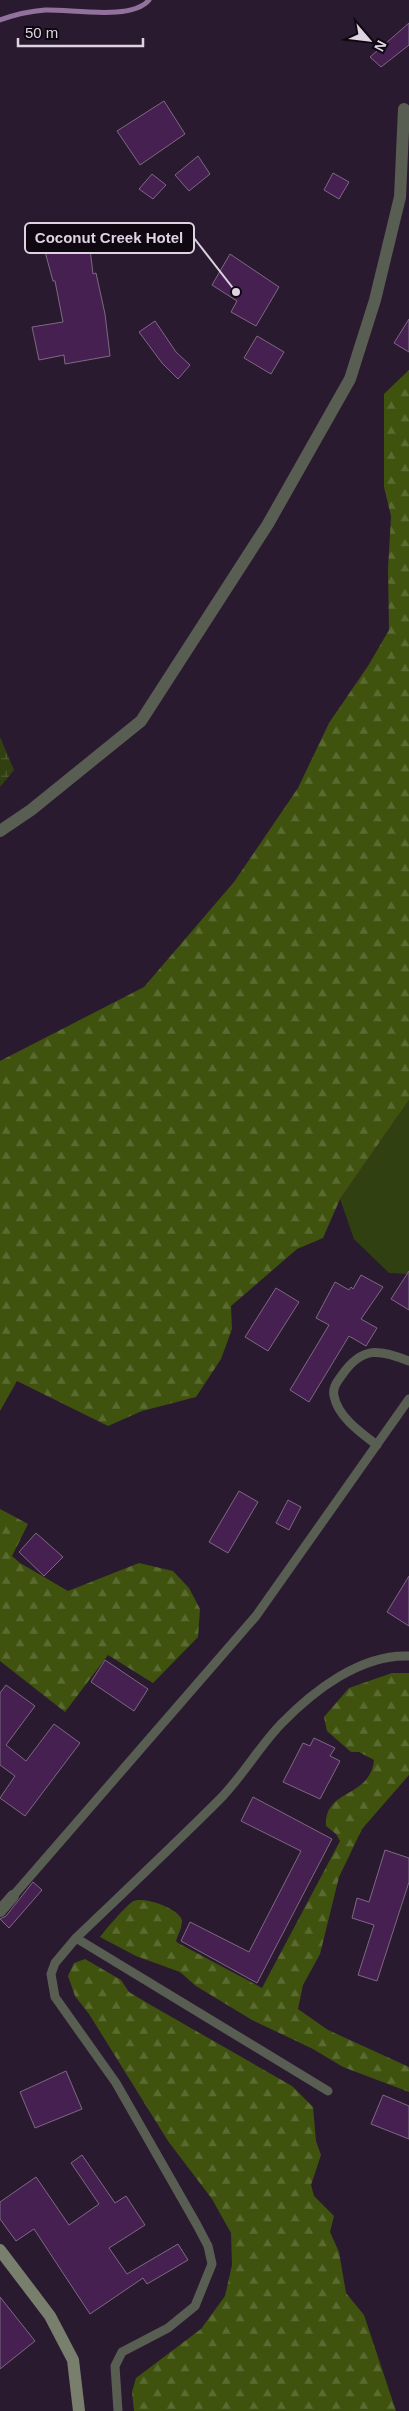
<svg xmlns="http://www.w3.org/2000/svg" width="409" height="2411" font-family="Arial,sans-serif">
<defs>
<pattern id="forest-firs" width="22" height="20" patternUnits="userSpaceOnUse" patternTransform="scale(1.25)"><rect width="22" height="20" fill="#3f530f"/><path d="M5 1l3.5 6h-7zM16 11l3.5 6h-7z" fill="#5a6b32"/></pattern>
<pattern id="wetland-marsh" width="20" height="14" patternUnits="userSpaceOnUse" patternTransform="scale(1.25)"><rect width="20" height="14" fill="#314010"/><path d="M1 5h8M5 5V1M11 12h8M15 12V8" fill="none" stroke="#4e5b32"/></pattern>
</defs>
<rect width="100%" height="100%" fill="#2a1a2f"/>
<!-- green -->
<path fill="#314010" d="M409,1100V1274L389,1273L354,1239L340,1199Z"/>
<!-- forest -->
<path fill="url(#forest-firs)" d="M409,370V1100L340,1199L323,1238L297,1249L231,1306L232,1329L221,1359L196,1397L142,1411L108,1426L17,1381L0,1411V1061L144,987L234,882L298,788L329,723L368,666L389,630L388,569L391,516L384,487V394Z
M0,1509L28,1524L12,1556L20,1563L68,1591L139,1563L173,1571L189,1588L200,1609L198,1637L153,1683L108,1655L65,1712L0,1661Z
M392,1673H409V1775L362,1829L339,1877L320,1954L303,1985L298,2009L328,2030L409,2067V2092L343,2067L313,2049L252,2020L196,1986L180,1972L136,1956L100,1937C107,1928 124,1908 132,1902C142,1895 176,1908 181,1918C184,1925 178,1934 176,1941L178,1943L262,1988L340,1841L336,1834L326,1826C324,1788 370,1799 374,1760L359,1752H351L327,1731L324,1717L349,1688Z
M85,1959L121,1980L129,1992L149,2004L292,2086L313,2107L316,2141L321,2155L311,2185L314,2196L334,2216L330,2232L339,2252L346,2293L364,2315L396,2411H134L132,2392L136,2378L201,2329L225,2296L232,2265L231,2233L212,2199L168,2141L89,2014L75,1996L68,1976L74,1963Z"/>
<!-- wetland -->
<path fill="url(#wetland-marsh)" d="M0,737L14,770L0,787Z"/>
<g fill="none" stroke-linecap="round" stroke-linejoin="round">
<!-- stream -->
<path stroke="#92729c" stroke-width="5" d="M0,20C14,15 30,11 45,10C71,9 132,21 149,0"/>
</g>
<!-- building -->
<path fill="#472052" stroke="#7c6981" d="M409,23V45L381,67L370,57Z
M164,101L185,134L140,165L117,131Z
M198,156L210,174L189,191L175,175Z
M333,173L349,182L339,199L324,190Z
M152,174L166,185L153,199L139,189Z
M89,240L93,274L96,273L105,314L110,356L65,364L64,355L39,360L32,327L63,322L55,281H53L44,248Z
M230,254L279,287L256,326L231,312L237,301L212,285Z
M409,319V352L394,343Z
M155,321L176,352L190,365L178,379L162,363L139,332Z
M257,336L284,352L271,374L244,358Z
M409,1271V1310L391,1299Z
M361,1275L383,1287L361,1319L377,1328L366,1346L349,1336L309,1402L290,1390L329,1325L316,1318L335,1282L349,1290L351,1287L353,1289Z
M276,1288L299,1302L268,1351L245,1337Z
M239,1491L258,1502L228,1553L209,1542Z
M288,1500L301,1507L289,1530L276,1523Z
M36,1533L63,1557L44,1576L19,1552Z
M409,1576V1626L387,1612Z
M105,1660L148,1689L134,1711L91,1682Z
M6,1685L35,1706L6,1745L26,1761L54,1724L80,1743L25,1816L0,1798L15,1776L0,1765V1693Z
M314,1738L335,1748L330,1756L340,1761L320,1799L283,1782L303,1743L310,1746Z
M253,1797L332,1839L257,1983L181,1941L190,1922L249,1952L301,1851L241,1821Z
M385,1850L409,1858V1882L377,1981L358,1975L374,1925L352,1918L357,1898L369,1902Z
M33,1882L42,1890L9,1928L0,1919L6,1916Z
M66,2071L82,2109L35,2128L20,2092Z
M383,2095L409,2106V2139L371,2124Z
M82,2155L115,2203L126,2196L145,2225L109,2248L127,2274L178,2244L188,2260L147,2284L143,2278L90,2314L34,2229L16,2241L0,2219V2202L36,2177L69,2225L99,2204L71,2163Z
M0,2297L35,2341L0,2369Z"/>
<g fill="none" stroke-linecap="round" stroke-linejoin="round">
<!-- lane -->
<path stroke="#595e52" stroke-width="9" d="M377,1445C361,1433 338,1417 334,1396C332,1387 338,1381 342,1375C362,1346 379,1349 409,1361
M13,1896L256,1616L409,1399
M76,1938L328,2091
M118,2411L115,2366L122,2352L168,2328L195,2306L212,2264L208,2246L197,2225L116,2083L55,1997L51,1974L55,1963L76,1938C124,1892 172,1847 219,1800C242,1777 259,1747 281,1724C314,1690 361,1654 409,1656"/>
<!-- street -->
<path stroke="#595e52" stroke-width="12" d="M0,831L31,810L141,721L268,524L350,379L375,300L400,197L404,109
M0,1911L13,1896"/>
<!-- secondary -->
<path stroke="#78806d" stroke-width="12" d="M0,2250L50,2316L73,2360L79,2411"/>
</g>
<!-- callouts -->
<path fill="none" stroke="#ded3e1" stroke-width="2" d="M236 292L194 238"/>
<circle fill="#ded3e1" stroke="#0f0811" stroke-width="2" cx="236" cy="292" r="5"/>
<rect fill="#0f0811" stroke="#ded3e1" stroke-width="2" x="25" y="223" width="169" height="30" rx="5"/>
<g font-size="15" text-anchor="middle" font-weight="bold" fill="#ded3e1">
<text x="109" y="243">Coconut Creek Hotel</text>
</g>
<!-- north arrow -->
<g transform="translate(369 40) rotate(118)" stroke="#0f0811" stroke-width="4" paint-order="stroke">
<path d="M0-4L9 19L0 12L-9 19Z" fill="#ded3e1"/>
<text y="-8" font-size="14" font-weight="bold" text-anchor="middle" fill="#ded3e1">N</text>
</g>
<!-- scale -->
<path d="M18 38v8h125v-8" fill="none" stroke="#ded3e1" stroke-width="2.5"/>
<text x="25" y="38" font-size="15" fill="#ded3e1" stroke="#0f0811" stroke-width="4" paint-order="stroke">50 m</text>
</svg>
